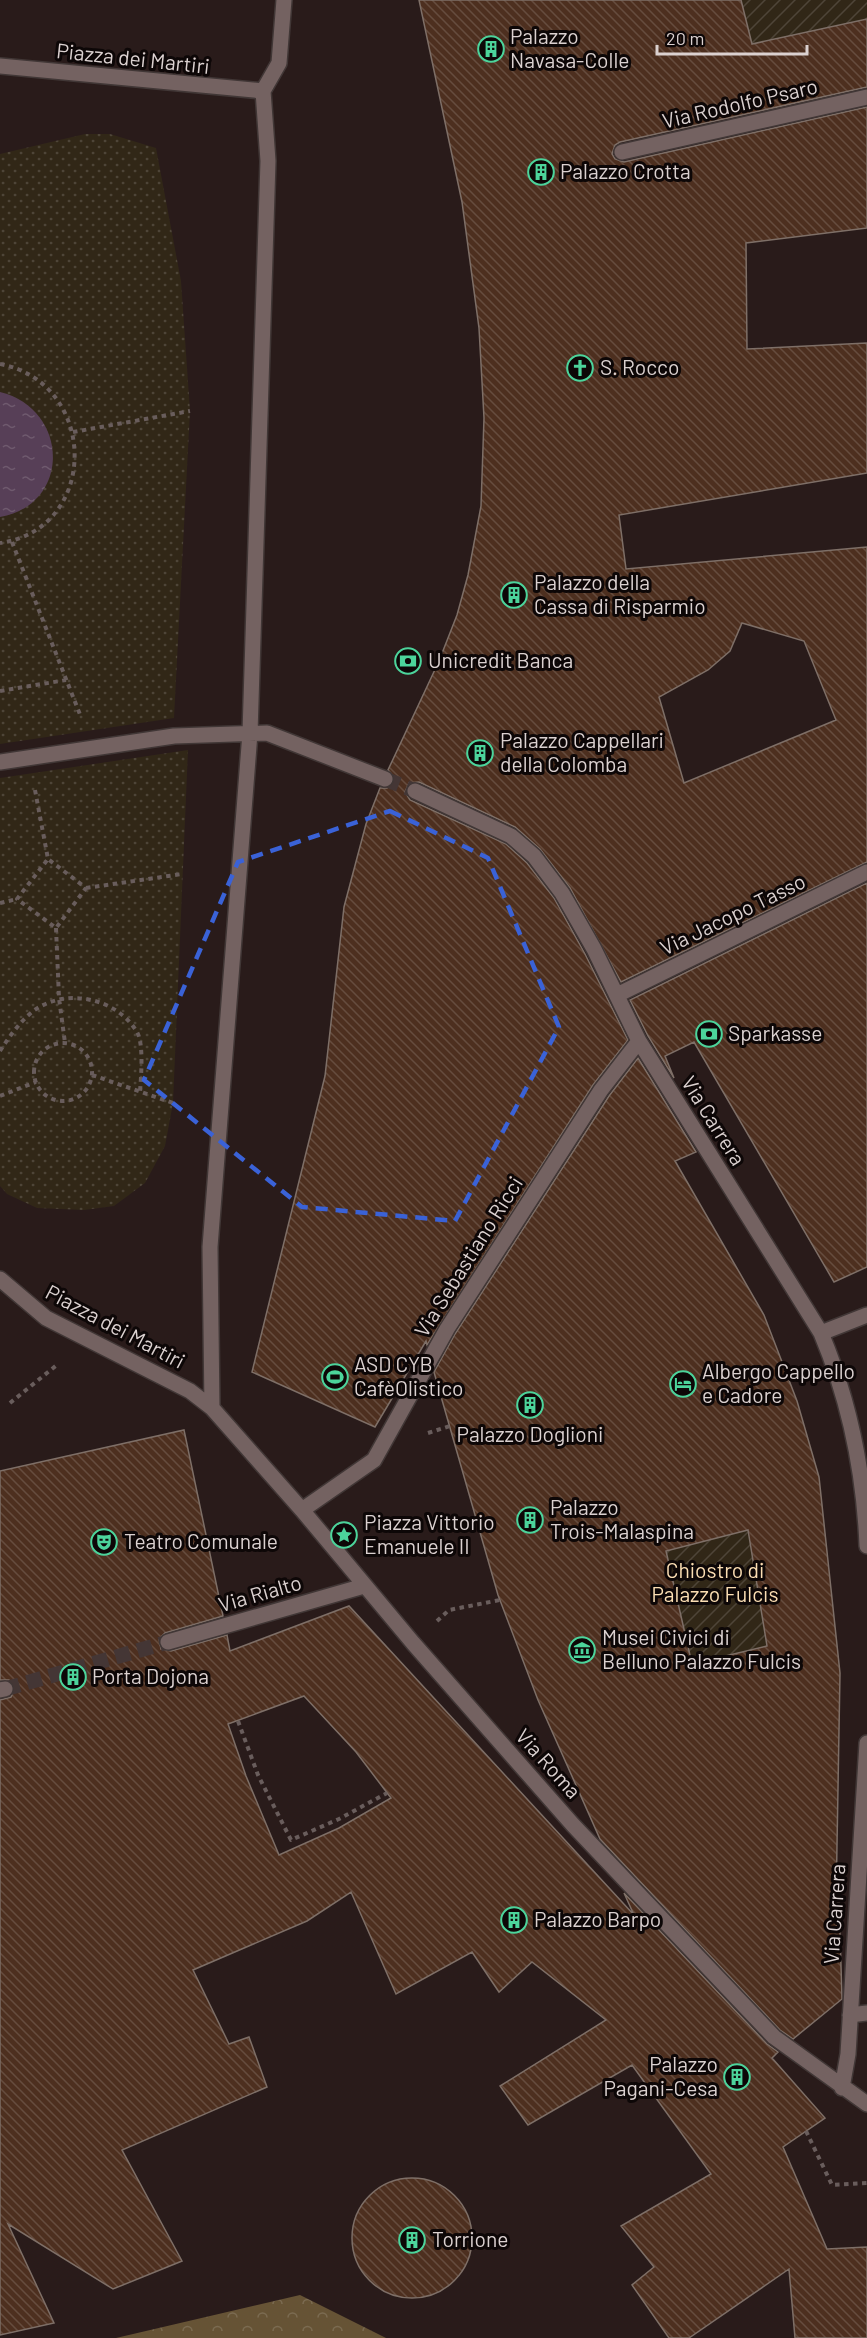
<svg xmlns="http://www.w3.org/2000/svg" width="867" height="2338" font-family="Barlow,sans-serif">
<defs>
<pattern id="forest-crowns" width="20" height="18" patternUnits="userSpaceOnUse" patternTransform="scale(1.5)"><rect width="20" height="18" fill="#665335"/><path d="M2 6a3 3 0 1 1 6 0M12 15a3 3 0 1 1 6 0" fill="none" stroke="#7b6b51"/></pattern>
<pattern id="park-dots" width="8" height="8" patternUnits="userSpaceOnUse" patternTransform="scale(1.5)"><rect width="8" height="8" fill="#312717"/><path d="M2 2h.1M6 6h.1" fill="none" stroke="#4e4538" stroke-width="1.8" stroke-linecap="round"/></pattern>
<pattern id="garden-furrows" width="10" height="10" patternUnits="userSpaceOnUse" patternTransform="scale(1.5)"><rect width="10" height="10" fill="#312717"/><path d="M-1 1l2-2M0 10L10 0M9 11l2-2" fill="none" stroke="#4e4538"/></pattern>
<pattern id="water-ripples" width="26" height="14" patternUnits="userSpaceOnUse" patternTransform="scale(1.5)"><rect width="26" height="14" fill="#573f57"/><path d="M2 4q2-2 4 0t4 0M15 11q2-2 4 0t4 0" fill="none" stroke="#6f5a6e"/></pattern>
<pattern id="building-back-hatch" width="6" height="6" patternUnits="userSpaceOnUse" patternTransform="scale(1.5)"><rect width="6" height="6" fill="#4d2f1f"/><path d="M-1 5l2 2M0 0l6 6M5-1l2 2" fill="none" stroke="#664c3e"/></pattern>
</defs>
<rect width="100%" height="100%" fill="#291b1a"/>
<!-- forest -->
<path fill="url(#forest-crowns)" d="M300,2295L386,2338H116Z"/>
<!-- park -->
<path fill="url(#park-dots)" d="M85,134H110L156,148L181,281L190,411L174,718L0,744V154Z
M188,750L173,1103L165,1146L145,1183L114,1206L84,1210L37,1208L7,1194L0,1186V778Z"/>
<!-- garden -->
<path fill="url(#garden-furrows)" d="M741,0H867V19L742,46Z
M748,1530L767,1646L692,1664L666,1551Z"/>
<!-- water -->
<path fill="url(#water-ripples)" d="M0,392C69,409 72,504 0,517Z"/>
<!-- building -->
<path fill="url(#building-back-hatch)" stroke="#7e6f67" stroke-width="1.5" fill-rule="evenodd" d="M419,0H741L752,44L867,19V87L620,142L615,145L612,154L615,159L624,162L867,107V228L746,243L747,349L867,343V473L619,515L626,569L867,547V862L621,982L570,888L540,849L515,827L419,782L409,783L405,792L410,800L506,844L527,863L554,898L585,954L628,1040L593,1085L427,1345L426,1341L375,1427L252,1372L325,1076L344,907L366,824L380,788H387L394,783V777L388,770L439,661L457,615L468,575L481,506L484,418L479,328L462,202ZM742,623L804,641L836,720L684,783L659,697L708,670L730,651Z
M867,883V1267L834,1282L694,1042L665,1056L674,1078L648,1036L630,1000Z
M638,1058L696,1152L675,1161L764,1315L797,1401L819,1477L840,1673L836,1903L839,1901L842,1999L793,2039L780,2030L600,1839L538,1700L498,1595L434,1372L455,1334L609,1096ZM748,1530L767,1646L692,1664L666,1551Z
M184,1430L223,1616L165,1633L159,1639L161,1649L171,1651L227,1635L230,1651L349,1606L634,1915L624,1893L767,2044L778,2052L772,2058L825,2118L783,2147L827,2249L867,2247V2338H795L789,2269L689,2338H669L632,2285L654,2267L621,2226L711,2174L632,2065L528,2125L500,2086L606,2020L532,1962L499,1992L472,1952L396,1994L351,1892L307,1921L193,1970L229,2044L249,2037L267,2087L122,2150L182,2261L113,2289L8,2224L54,2323L0,2335V1700L11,1697L15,1688L9,1680H0V1471ZM304,1696L356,1752L391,1798L339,1828L279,1855L246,1776L228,1724Z
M352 2238a60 60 0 1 1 120 0a60 60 0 1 1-120 0Z"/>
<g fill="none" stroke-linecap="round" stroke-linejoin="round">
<!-- minor-tunnel -->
<path stroke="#443635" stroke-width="15" stroke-dasharray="15 8" stroke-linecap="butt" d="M385,779L415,791
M5,1689L168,1642"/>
<!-- minor casing -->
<g stroke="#413736" stroke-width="18">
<path id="minor" d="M0,66L263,91
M263,91L279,63L284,0
M622,152L867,97
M0,762L174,736L267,733L385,779
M415,791L511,836L534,856L562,893L594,949L639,1041L821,1333C850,1402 864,1472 867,1546
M617,995L867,872
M0,1279L46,1318L190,1391L212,1408L302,1510L413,1643L573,1825L774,2037L867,2104
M821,1333L867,1315
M212,1408L210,1247L250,733L268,161L263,91
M302,1510L374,1460L447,1329L601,1090L639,1041
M168,1642L364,1586
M0,1690L5,1689
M850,2015L867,2013
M842,2088L848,2054L867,1743"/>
</g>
<!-- path -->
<path stroke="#695d5c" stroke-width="4" stroke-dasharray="4.5 4.5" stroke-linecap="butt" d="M0,364C99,383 100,529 0,543
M73,432L190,411
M12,542L81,717
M0,691L66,680
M35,790L48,859L86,888L56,928L17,899L48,859
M86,888L182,874
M0,903L17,899
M56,928L59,998L65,1043
M34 1072a29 29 0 1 1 58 0a29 29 0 1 1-58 0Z
M0,1051C9,1037 19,1023 32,1012C64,987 116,997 137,1032C144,1044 141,1077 140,1092
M92,1075L173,1103
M0,1096L36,1082
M10,1403L58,1364
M428,1433L450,1426
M437,1621L449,1610L500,1600
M238,1721L258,1775L291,1840L339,1819L387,1793
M806,2131L832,2185L867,2183"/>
<!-- minor -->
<use href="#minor" stroke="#746261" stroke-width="15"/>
</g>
<!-- marked area -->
<path fill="none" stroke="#3a62d7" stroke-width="4.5" stroke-dasharray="12 8" stroke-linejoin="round" d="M390,811L488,858L559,1027L455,1221L302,1207L144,1080L238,862Z"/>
<!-- icons -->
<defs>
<g id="building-ring" transform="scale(1.35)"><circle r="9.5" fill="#0d0707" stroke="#4cd49b" stroke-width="1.5"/><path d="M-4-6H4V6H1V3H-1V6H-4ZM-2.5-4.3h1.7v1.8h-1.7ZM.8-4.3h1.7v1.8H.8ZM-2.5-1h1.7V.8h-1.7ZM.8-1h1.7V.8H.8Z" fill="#4cd49b"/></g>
<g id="church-ring" transform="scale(1.35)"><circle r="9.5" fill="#0d0707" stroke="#4cd49b" stroke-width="1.5"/><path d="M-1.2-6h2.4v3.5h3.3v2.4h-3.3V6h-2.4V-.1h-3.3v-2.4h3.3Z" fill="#4cd49b"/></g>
<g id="bank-ring" transform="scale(1.35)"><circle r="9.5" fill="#0d0707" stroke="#4cd49b" stroke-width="1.5"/><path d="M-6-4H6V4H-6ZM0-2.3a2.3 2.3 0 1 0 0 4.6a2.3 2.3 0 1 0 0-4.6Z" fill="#4cd49b"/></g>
<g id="stadium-ring" transform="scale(1.35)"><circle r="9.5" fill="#0d0707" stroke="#4cd49b" stroke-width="1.5"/><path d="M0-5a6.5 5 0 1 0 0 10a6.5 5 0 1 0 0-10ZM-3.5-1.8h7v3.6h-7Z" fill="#4cd49b"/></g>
<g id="hotel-ring" transform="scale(1.35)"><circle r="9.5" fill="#0d0707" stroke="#4cd49b" stroke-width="1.5"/><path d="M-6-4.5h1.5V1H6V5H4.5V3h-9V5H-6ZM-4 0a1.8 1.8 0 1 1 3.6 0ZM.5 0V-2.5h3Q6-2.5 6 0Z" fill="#4cd49b"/></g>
<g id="sight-ring" transform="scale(1.35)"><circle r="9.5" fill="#0d0707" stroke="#4cd49b" stroke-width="1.5"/><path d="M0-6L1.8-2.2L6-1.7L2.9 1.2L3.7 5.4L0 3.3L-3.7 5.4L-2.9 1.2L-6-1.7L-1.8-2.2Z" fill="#4cd49b"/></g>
<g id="theatre-ring" transform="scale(1.35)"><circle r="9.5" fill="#0d0707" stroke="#4cd49b" stroke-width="1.5"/><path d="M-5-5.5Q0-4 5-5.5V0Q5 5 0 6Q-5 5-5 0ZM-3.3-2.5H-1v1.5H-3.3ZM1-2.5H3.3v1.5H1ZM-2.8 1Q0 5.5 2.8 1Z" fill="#4cd49b"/></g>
<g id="museum-ring" transform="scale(1.35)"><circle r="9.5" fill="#0d0707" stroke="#4cd49b" stroke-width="1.5"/><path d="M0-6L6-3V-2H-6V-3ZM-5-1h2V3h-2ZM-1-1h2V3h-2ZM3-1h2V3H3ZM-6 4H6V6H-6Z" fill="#4cd49b"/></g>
</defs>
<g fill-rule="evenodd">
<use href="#building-ring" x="491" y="49"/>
<use href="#building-ring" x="541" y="172"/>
<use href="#church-ring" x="580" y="368"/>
<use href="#building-ring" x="514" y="595"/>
<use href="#bank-ring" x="408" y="661"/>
<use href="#building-ring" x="480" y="753"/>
<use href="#bank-ring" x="709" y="1034"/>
<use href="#stadium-ring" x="335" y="1377"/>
<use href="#hotel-ring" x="683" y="1384"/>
<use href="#building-ring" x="530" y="1405"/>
<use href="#building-ring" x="530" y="1520"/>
<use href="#sight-ring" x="344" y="1535"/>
<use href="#theatre-ring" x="104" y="1542"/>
<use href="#museum-ring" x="582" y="1650"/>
<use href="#building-ring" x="73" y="1677"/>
<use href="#building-ring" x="514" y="1920"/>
<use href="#building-ring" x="737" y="2077"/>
<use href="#building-ring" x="412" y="2240"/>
</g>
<g text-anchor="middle" stroke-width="6" stroke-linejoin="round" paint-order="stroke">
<!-- poi labels -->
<g font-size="21" fill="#dbd1d0" stroke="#0d0707" text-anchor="start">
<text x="510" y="44">Palazzo<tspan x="510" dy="24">Navasa-Colle</tspan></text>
<text x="560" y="179">Palazzo Crotta</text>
<text x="600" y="375">S. Rocco</text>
<text x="534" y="590">Palazzo della<tspan x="534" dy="24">Cassa di Risparmio</tspan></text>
<text x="428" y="668">Unicredit Banca</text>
<text x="500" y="748">Palazzo Cappellari<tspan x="500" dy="24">della Colomba</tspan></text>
<text x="728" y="1041">Sparkasse</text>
<text x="354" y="1372">ASD CYB<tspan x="354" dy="24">CafèOlistico</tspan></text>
<text x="702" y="1379">Albergo Cappello<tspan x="702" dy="24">e Cadore</tspan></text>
<text x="530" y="1442" text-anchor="middle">Palazzo Doglioni</text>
<text x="550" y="1515">Palazzo<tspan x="550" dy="24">Trois-Malaspina</tspan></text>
<text x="364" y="1530">Piazza Vittorio<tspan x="364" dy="24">Emanuele II</tspan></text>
<text x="124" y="1549">Teatro Comunale</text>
<text x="602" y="1645">Musei Civici di<tspan x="602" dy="24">Belluno Palazzo Fulcis</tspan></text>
<text x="92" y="1684">Porta Dojona</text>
<text x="534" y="1927">Palazzo Barpo</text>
<text x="718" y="2072" text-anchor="end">Palazzo<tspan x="718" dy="24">Pagani-Cesa</tspan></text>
<text x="432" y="2247">Torrione</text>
</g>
<!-- street labels -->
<g font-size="21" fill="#dbd1d0" stroke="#0d0707">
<text transform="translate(133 59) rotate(6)" y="7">Piazza dei Martiri</text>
<text transform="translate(740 104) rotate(-13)" y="7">Via Rodolfo Psaro</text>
<text transform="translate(733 915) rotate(-26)" y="7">Via Jacopo Tasso</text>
<text transform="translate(713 1121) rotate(58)" y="7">Via Carrera</text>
<text transform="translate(469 1257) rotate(-58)" y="7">Via Sebastiano Ricci</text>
<text transform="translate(115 1327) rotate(28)" y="7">Piazza dei Martiri</text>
<text transform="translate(260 1594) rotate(-16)" y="7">Via Rialto</text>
<text transform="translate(548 1764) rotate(48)" y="7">Via Roma</text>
<text transform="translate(835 1914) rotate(-86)" y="7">Via Carrera</text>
</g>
<!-- park labels -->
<g font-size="21" fill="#fbdeb3" stroke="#0d0707">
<text x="715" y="1578">Chiostro di<tspan x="715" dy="24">Palazzo Fulcis</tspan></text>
</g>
</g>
<!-- scale -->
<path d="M657 45v9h150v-9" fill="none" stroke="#dbd1d0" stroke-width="3"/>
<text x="666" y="45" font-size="18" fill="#dbd1d0" stroke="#0d0707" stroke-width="4.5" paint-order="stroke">20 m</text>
</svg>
